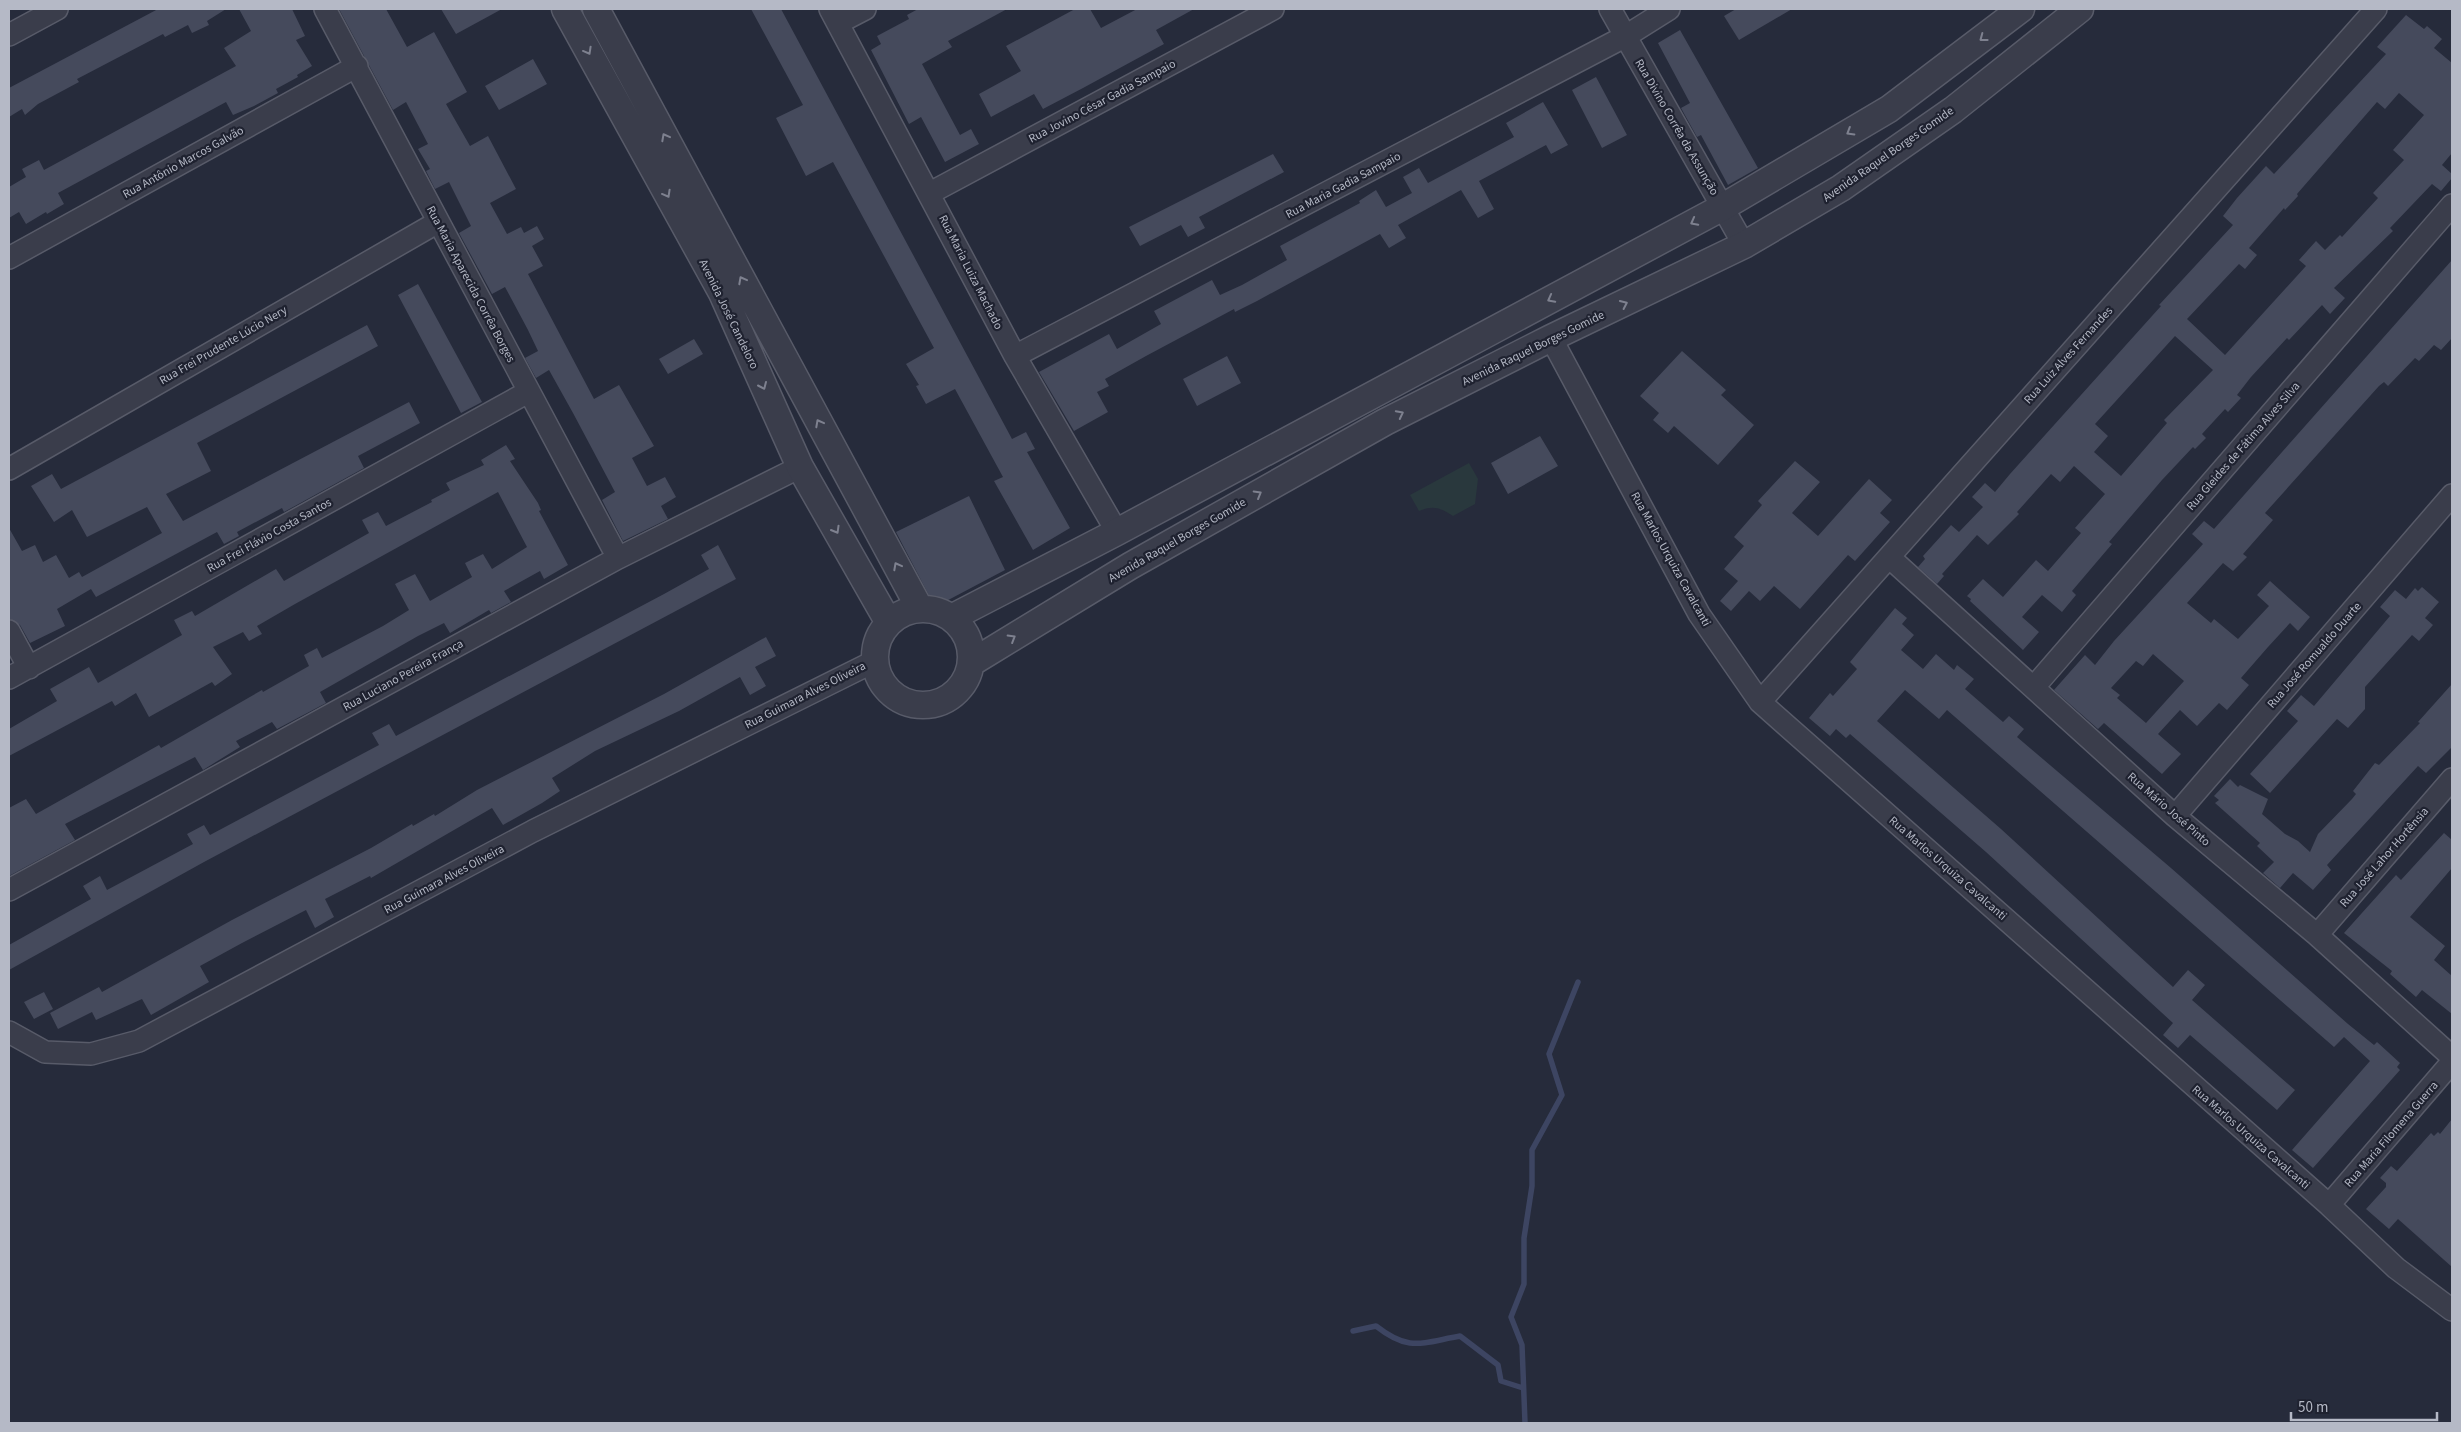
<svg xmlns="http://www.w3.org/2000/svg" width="2461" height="1432" font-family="'Source Sans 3',sans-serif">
<rect width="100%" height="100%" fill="#262b3b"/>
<!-- green -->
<path fill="#29383d" d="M1469,463L1478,479L1475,504L1453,516C1441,508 1433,505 1419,511L1410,495Z"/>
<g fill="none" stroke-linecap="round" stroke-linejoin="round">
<!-- stream -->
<path stroke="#3d4562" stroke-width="5.5" d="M1353,1331L1376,1326C1409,1352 1421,1343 1460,1336L1498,1365L1501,1381L1523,1388
M1525,1423L1522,1345L1511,1317L1524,1284V1238L1532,1186V1150L1562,1095L1549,1054L1578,982"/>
</g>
<!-- building -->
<path fill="#454a5c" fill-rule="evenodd" d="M158,9H226L207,21L209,25L192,33L188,25L165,37L163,34L77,79L79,82L38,104L25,115L22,109L9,117V88Z
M239,9H292L305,36L296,40L312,66L297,75L298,77L276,89L278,93L254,106L233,115L226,102L58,193L64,204L47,214L46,212L26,224L19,212L9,218V187L26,177L22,169L39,160L44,170L236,66L224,48L251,31Z
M339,9H386L407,47L434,32L467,92L446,104L470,146L488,136L516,189L490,203L507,234L521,227L524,233L537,226L544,239L532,246L543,266L528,274L594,399L619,385L654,446L632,458L647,486L665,477L676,497L661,506L668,519L623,541L602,500L615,492L573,413L549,370L536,378L525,358L538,351L528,330L505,287L492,294L459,233L471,226L449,182L435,189L426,171L430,169L418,149L428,144L406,102L393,110Z
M441,9H502L456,34Z
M751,9H781L1012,439L1026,432L1035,449L1027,452L1070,528L1033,550L994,481L1003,477L955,389L926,404L916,386L919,385L906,364L934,348L833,162L806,176L776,118L803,105Z
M918,9H1007L948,41L952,47L922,64L960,135L971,129L979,144L945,162L921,117L909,124L871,50L881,44L877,36L909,19L907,15Z
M1075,9H1090L1101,28L1137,9H1194L1156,30L1164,44L1083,88L1043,109L1034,94L991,117L979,94L1021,71L1006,46Z
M1736,9H1792L1739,40L1724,16Z
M2406,15L2424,29L2427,26L2442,39L2434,48L2452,63V153L2442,165L2452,174V178L2441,191L2432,184L2390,228L2393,231L2334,288L2345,298L2330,314L2322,305L2289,340L2287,338L2251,377L2237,395L2241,398L2228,412L2225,409L2202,434L2206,438L2195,449L2193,447L2162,480L2109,542L2112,544L2072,591L2076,595L2062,612L2042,595L2022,617L2039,632L2023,650L1970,601L1971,599L1967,596L1983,579L2003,597L2036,560L2048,571L2081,533L2075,528L2105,494L2074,466L2060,482L2051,474L2017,512L2019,514L1988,545L1977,535L1942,574L1944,576L1937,584L1918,567L1925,559L1923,556L1951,525L1959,532L1983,507L1972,497L1985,483L1995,492L2010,474L2161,306L2159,305L2233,225L2223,216L2237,198L2266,166L2274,174L2386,54L2377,47ZM2399,93L2424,115L2393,150L2404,160L2373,193L2378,198L2342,237L2340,235L2325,250L2316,241L2299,260L2306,266L2225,355L2187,319L2239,264L2245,269L2257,255L2249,248L2284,208L2285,210L2298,196L2297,194L2377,102L2385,109ZM2175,336L2213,370L2164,420L2167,423L2121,476L2094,452L2108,436L2095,424Z
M1680,30L1758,168L1728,185L1701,135L1697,137L1681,108L1690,103L1658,43Z
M533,59L547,84L499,110L485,86Z
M1596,77L1627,135L1602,148L1572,90Z
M1543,102L1568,145L1551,154L1546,145L1479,181L1494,209L1478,218L1461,190L1398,225L1406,238L1389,248L1380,234L1257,301L1235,312L1234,309L1146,356L1105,379L1109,386L1097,392L1108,412L1074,431L1039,372L1109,334L1117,349L1161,324L1154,311L1212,280L1220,295L1242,285L1287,260L1280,246L1360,203L1359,201L1376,190L1386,207L1412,193L1403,177L1419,168L1428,183L1514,137L1506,123Z
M1273,154L1284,172L1199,217L1205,228L1188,237L1181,225L1140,246L1129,227Z
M2452,260V338L2441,350L2434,345L2419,361L2415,358L2388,386L2384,382L2379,386L2265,513L2273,520L2243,554L2247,557L2233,571L2223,563L2187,603L2211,623L2214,619L2238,639L2269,606L2257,595L2270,581L2310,617L2298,631L2290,623L2268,647L2241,678L2249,685L2227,710L2219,703L2197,726L2180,710L2158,734L2181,754L2162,774L2104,723L2098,729L2054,690L2085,655L2095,665L2114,641L2203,544L2192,534L2204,521L2214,529ZM2153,654L2184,681L2146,723L2117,698L2120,695L2111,688L2136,661L2143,666Z
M418,284L482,402L461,413L398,295Z
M367,325L378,346L197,443L211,471L166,494L183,521L409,402L420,423L358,456L364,468L284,512L282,508L237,532L239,536L224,544L217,532L96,597L91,589L57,609L65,626L30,643L20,625L9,619V528L22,551L35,545L43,562L56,555L69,578L79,572L82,577L162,533L147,507L87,537L72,510L54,522L31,486L52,474L61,489Z
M694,339L703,354L668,374L659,359Z
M1682,351L1726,390L1721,395L1754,425L1718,465L1674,426L1668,433L1653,420L1659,413L1640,396Z
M1227,356L1241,383L1197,406L1183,379Z
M1540,436L1558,466L1508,494L1491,463Z
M506,445L515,459L510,461L538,503L541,510L539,511L568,565L544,579L540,571L504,591L511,602L491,613L489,610L450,633L444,623L418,636L320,692L326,703L277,729L272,722L236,741L240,747L203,770L195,757L65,824L75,840L9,876V808L26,799L36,814L159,745L161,748L262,690L263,692L309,666L304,655L317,648L322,658L383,626L409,610L395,584L415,574L430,601L472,577L465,563L483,554L492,569L527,547L498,492L295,604L257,626L262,634L249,641L243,632L213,647L232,674L215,686L212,682L149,717L136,693L115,706L112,701L9,756V729L57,701L50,689L89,667L98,683L182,635L174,620L192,611L195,616L276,569L284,581L369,533L362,520L378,512L386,526L432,502L431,500L450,490L446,483L484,465L481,460Z
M1795,461L1820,482L1792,513L1818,536L1869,479L1892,500L1880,513L1890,522L1855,561L1848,555L1800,609L1774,586L1760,601L1749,591L1731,611L1720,601L1738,581L1724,569L1744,546L1734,537L1762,505L1758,501Z
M969,496L1005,570L935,607L896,532Z
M718,545L736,579L204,862L9,970V945L91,899L83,886L100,876L107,890L193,844L187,834L204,825L210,835L379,745L372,733L389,724L396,736L664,594L709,569L701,555Z
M2422,587L2439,602L2425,618L2433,625L2419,641L2412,635L2365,687V709L2348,728L2337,719L2270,793L2250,774L2298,721L2287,711L2301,695L2314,706L2390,616L2380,607L2395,590L2406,599L2415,588L2418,591Z
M1895,608L1907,618L1902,624L1914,635L1901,650L1923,669L1936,654L1954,670L1957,665L1974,679L1965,689L2003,722L2009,716L2024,729L2017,737L2171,868L2348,1024L2374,1045L2377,1042L2400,1063L2397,1067L2400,1070L2313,1168L2292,1150L2370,1061L2344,1037L2334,1047L1947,710L1939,719L1905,690L1877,721L2001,829L2173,987L2188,970L2205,985L2192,1000L2295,1090L2277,1110L2190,1035L2178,1048L2163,1035L2173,1023L1986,852L1850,734L1846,738L1836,729L1830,736L1809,718L1830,693L1833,696L1857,669L1850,662Z
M766,637L776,656L755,667L766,686L750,695L740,677L679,711L595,751L552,778L560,791L542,803L503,825L492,808L371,878L370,876L325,899L334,917L315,928L306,910L242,943L200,966L209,982L151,1015L142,999L96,1020L92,1012L58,1029L50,1013L99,987L102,992L232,920L371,848L412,824L413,826L434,814L435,816L477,790L664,694Z
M2452,684V747L2426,773L2418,766L2327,865L2331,870L2313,890L2293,873L2280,888L2263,873L2274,862L2257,846L2260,843L2215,803L2219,800L2214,796L2230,779L2238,787L2240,785L2268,799L2262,814L2285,834L2298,841L2310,852L2318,834L2352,799L2356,794L2353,791L2375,763L2379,765L2420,723L2418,722Z
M2444,833L2452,840V868L2410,917L2445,946L2434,960L2452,976V1014L2422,990L2416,997L2390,974L2392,971L2344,933L2396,875L2401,880Z
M44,992L53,1009L34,1019L24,1002Z
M2452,1119V1267L2398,1219L2389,1229L2366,1209L2386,1187V1183L2380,1178L2391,1166L2397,1171L2431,1133L2434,1136L2438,1132L2440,1134Z"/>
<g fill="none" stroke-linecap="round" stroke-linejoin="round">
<!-- minor casing -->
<g stroke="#585b69" stroke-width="24">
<path id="minor" d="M325,9L618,558
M830,9L1015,356L1117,532
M1610,9L1744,245
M838,23L865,9
M9,35L57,9
M930,193L1273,9
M9,258L357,66
M1551,338L1699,614L1760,702L2329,1205L2396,1268L2452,1310
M1015,356L1626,36L1669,9
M9,469L438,222
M1889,557L2175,816L2317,935L2452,1057
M9,631L29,668
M9,678L528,392
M2034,687L2452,205
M1760,702L2376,9
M2175,816L2452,495
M9,890L618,558L800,467
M2317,935L2452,779
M9,1032L45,1052L91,1054L139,1041L533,831L875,661
M2329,1205L2452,1062"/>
</g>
<!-- tertiary casing -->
<g stroke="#585b69" stroke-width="29">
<path id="tertiary" d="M565,9L722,293L800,467L889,623
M596,9L920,609
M875 657a48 48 0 1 1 96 0a48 48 0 1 1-96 0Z
M951,618L1117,532L1723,207L1889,109L2021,9
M971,663L1130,566L1385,422L1551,338L1744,245L1841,188L1953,110L2080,9"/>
</g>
<!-- minor -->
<use href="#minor" stroke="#3a3d4b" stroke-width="21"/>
<!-- tertiary -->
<use href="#tertiary" stroke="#3a3d4b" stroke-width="26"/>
</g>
<!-- one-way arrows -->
<defs><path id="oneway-chevron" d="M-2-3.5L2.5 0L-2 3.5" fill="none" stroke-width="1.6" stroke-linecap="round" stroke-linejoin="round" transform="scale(1.25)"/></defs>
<g stroke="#7e818f">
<use href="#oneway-chevron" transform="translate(1983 38) rotate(143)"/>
<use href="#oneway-chevron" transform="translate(588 51) rotate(61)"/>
<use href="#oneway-chevron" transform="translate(1850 132) rotate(149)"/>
<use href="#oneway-chevron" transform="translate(665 137) rotate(-118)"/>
<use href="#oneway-chevron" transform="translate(667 194) rotate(61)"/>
<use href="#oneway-chevron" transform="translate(1694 222) rotate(152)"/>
<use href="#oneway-chevron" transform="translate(742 280) rotate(-118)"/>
<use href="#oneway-chevron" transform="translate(1551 299) rotate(152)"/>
<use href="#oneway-chevron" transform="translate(1624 304) rotate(-25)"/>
<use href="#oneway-chevron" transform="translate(763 386) rotate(66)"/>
<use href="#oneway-chevron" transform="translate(1400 414) rotate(-27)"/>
<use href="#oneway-chevron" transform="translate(819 423) rotate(-118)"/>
<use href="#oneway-chevron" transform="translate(1258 494) rotate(-30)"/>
<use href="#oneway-chevron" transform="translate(836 530) rotate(60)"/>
<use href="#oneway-chevron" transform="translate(897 566) rotate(-118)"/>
<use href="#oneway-chevron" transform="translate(1012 638) rotate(-31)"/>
</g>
<g text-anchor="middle" stroke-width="4.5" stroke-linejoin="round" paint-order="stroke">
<!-- street labels -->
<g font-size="12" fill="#b5b9c6" stroke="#1f2230">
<text transform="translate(1102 101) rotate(-28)" y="4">Rua Jovino César Gadia Sampaio</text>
<text transform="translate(1677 127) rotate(60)" y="4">Rua Divino Corrêa da Assunção</text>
<text transform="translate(1888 154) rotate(-35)" y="4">Avenida Raquel Borges Gomide</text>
<text transform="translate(183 162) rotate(-29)" y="4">Rua Antônio Marcos Galvão</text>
<text transform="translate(1343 185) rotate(-28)" y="4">Rua Maria Gadia Sampaio</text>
<text transform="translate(971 272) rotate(63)" y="4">Rua Maria Luiza Machado</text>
<text transform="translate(471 284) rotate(62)" y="4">Rua Maria Aparecida Corrêa Borges</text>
<text transform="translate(729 314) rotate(64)" y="4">Avenida José Candeloro</text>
<text transform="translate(223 345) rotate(-30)" y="4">Rua Frei Prudente Lúcio Nery</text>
<text transform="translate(1533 348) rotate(-26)" y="4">Avenida Raquel Borges Gomide</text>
<text transform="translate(2068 355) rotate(-48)" y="4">Rua Luiz Alves Fernandes</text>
<text transform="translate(2243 446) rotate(-49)" y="4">Rua Gleides de Fátima Alves Silva</text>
<text transform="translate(269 535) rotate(-29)" y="4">Rua Frei Flávio Costa Santos</text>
<text transform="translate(1177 540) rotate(-30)" y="4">Avenida Raquel Borges Gomide</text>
<text transform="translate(1671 559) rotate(61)" y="4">Rua Marlos Urquiza Cavalcanti</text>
<text transform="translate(2314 655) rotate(-49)" y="4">Rua José Romualdo Duarte</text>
<text transform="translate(403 675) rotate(-29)" y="4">Rua Luciano Pereira França</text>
<text transform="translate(805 695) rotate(-27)" y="4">Rua Guimara Alves Oliveira</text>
<text transform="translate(2169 809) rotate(41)" y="4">Rua Mário José Pinto</text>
<text transform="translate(2384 857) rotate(-49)" y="4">Rua José Lahor Hortênsia</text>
<text transform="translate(1948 868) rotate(41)" y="4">Rua Marlos Urquiza Cavalcanti</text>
<text transform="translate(444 879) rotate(-28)" y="4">Rua Guimara Alves Oliveira</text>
<text transform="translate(2391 1134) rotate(-49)" y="4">Rua Maria Filomena Guerra</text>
<text transform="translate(2251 1137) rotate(41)" y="4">Rua Marlos Urquiza Cavalcanti</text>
</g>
</g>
<!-- border -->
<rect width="2461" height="1432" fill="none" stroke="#b5b9c6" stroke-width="20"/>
<!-- scale -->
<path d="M2291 1412v8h146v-8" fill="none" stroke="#b5b9c6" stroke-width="2.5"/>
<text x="2298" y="1412" font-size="15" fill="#b5b9c6" stroke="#1f2230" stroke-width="4" paint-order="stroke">50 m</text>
</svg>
